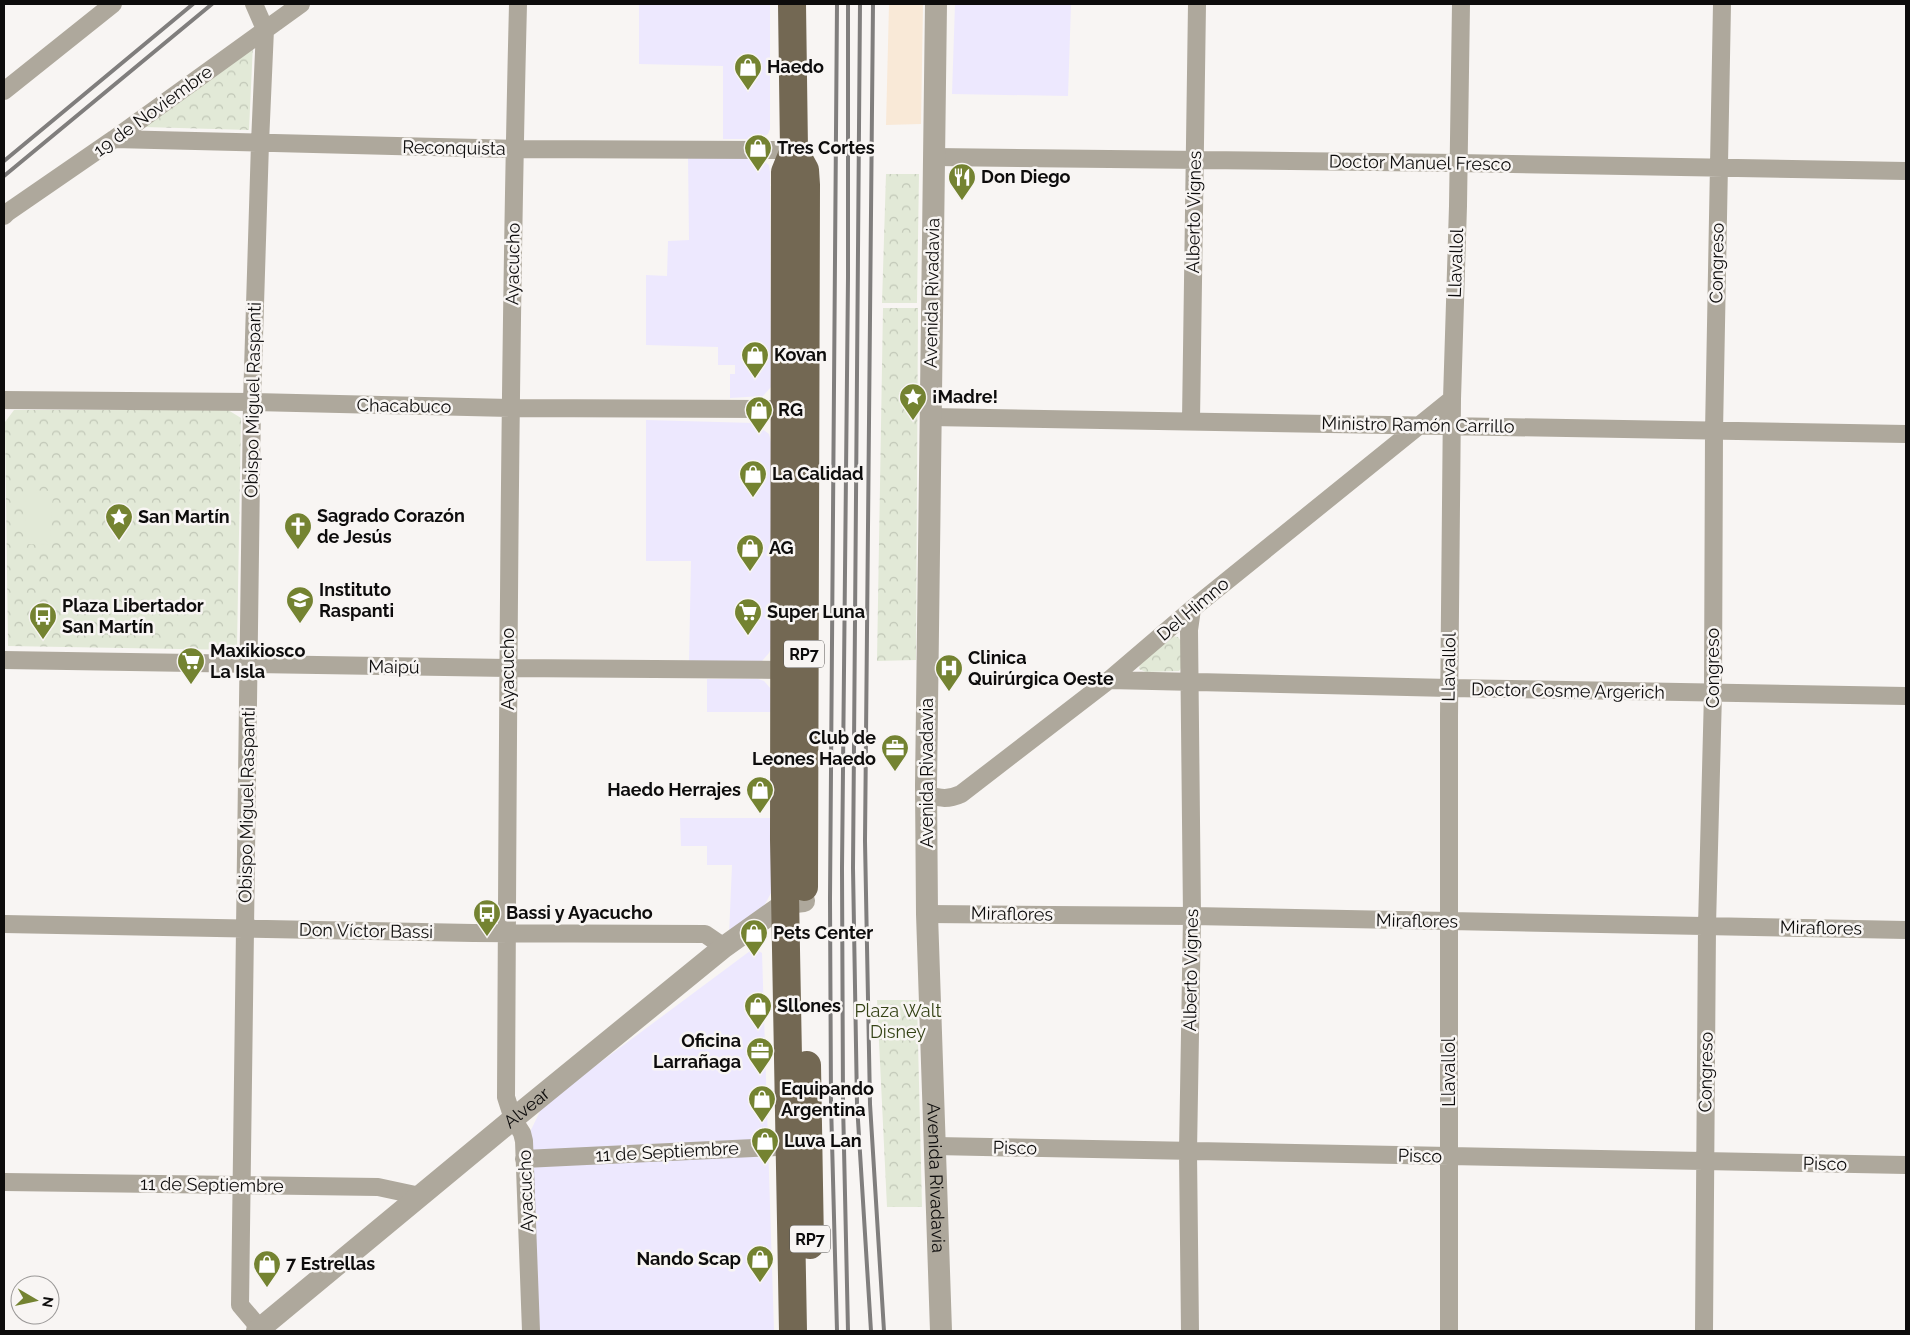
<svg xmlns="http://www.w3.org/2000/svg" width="1910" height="1335" font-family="Raleway,sans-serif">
<defs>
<pattern id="park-crowns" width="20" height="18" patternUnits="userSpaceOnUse" patternTransform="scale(1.25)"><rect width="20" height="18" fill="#e2e9d7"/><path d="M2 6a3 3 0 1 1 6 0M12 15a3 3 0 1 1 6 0" fill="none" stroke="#c1c7b7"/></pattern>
</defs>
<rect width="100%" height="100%" fill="#f8f5f3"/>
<!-- commercial -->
<path fill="#ede8fe" d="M639,4H770V129L768,134L760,139H723V66L639,64Z
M955,4H1071L1068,96L952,94Z
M688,156L760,158L769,165L770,172L771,387L763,396L730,398V374H735V365H718V347L646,345V275L667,276L668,241L689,240Z
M646,420L754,423L769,434L771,442V648L769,653L762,661L689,662L691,561H646Z
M707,679H758L764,681L771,689V712H707Z
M680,818H771V893L764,906L729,935L732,865H707V846H681Z
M754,948L762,953L774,1331H535L530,1132L543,1105Z"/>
<!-- education -->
<path fill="#f9e9d7" d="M889,4H923L921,124L886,125Z"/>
<!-- park -->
<path fill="url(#park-crowns)" d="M253,44L249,130L144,127Z
M886,174H919L917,303H882Z
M883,308H918L916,660L877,661Z
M14,410H228L241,418L237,650L8,646L5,422Z
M1172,636L1178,637L1181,641V668L1179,671L1146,672L1139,669L1140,664Z
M877,1000H917L922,1207H887Z"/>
<!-- pitch -->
<path fill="#e2e9d7" d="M26,490L53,491L50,545L25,544Z"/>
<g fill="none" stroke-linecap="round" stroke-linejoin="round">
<!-- minor -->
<path stroke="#aea89c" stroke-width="18" d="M254,4L265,29L260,143L252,402L240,1305L262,1331
M518,4C509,368 508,732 506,1097L513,1119L522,1133L524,1141L531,1331
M4,91L113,4
M114,139L515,149L794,150
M935,157L1457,163L1906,171
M4,216L8,212L114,139L301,4
M4,400L252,402L511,408L793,409
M930,417C1255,421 1581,430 1906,434
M1191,420L1197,4
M4,660L508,668L784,670
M1109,680L1449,688L1906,696
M926,795C940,798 948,800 961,794L1109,680L1192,609L1452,399
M927,914L1192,916L1906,930
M4,924L473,933L705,934L724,947
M935,1146L1906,1165
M524,1159L798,1146
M4,1182L378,1187L420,1196
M1190,1331L1188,1152L1192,916L1189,630L1192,609
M1449,1331V716L1452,399L1458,206L1461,4
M1704,1331L1707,926L1713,693L1714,432L1722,4"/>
<!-- tertiary -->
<g stroke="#aea89c" stroke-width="22">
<path id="s1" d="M936,4L926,786L927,914L941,1331"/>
<path id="s2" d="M257,1331L513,1119L724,947L786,903L804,901"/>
</g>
<!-- primary -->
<path stroke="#736853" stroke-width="28" d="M792,4L794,150L785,172L784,840L793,1331
M794,150L805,170L806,185L804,887
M807,1065L810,1245"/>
<!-- rail -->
<path stroke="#807e7d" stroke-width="4" d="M848,4V277L842,868L843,1103L848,1331
M860,4L853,868L857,1104L871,1331
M873,4L865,841L870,1104L884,1331
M4,161L193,4
M4,176L212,4
M837,1331L831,1103L830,899L837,4"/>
</g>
<!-- icons -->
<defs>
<g id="shop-pin" transform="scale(1.4375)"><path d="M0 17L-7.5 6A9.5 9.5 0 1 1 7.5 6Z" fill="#748331" stroke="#f8f5f3"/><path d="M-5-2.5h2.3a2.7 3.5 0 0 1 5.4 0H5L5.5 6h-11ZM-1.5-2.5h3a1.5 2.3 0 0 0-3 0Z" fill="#fff"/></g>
<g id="restaurant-pin" transform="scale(1.4375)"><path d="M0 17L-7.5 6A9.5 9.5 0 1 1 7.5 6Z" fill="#748331" stroke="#f8f5f3"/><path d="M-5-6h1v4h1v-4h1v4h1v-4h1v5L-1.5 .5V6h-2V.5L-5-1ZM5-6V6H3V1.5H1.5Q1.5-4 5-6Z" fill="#fff"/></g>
<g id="sight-pin" transform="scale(1.4375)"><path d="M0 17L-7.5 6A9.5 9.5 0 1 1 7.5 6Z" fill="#748331" stroke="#f8f5f3"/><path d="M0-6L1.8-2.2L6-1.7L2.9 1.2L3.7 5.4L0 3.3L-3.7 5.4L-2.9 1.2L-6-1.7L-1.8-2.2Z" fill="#fff"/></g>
<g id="church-pin" transform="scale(1.4375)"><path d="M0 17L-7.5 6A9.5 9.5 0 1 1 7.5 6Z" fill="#748331" stroke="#f8f5f3"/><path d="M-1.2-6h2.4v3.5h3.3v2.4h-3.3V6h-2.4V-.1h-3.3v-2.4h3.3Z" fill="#fff"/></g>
<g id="school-pin" transform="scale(1.4375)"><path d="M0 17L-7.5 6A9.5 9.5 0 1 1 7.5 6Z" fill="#748331" stroke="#f8f5f3"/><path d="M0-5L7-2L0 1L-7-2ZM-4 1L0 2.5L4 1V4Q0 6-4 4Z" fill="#fff"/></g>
<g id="supermarket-pin" transform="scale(1.4375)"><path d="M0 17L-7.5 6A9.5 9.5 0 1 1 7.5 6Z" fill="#748331" stroke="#f8f5f3"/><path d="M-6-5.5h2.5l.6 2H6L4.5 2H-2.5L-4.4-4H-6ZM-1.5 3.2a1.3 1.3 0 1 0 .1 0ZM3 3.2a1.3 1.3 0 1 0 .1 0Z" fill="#fff"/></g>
<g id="bus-pin" transform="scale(1.4375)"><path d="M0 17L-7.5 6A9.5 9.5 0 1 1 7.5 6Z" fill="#748331" stroke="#f8f5f3"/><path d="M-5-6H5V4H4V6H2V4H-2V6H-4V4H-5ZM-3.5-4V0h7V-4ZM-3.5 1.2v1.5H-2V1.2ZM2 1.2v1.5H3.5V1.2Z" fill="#fff"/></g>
<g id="hospital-pin" transform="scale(1.4375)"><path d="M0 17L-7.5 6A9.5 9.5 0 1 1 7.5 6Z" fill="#748331" stroke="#f8f5f3"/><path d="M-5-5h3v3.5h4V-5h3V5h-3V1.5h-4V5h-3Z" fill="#fff"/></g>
<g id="office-pin" transform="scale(1.4375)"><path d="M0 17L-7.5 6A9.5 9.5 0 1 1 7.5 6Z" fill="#748331" stroke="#f8f5f3"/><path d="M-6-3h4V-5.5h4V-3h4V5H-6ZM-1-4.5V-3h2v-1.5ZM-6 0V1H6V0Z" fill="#fff"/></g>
</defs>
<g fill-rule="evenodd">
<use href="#shop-pin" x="748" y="67"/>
<use href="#shop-pin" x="758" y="148"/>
<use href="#restaurant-pin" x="962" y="177"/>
<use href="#shop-pin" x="755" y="355"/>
<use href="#sight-pin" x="913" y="397"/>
<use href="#shop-pin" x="759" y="410"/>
<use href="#shop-pin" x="753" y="474"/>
<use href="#sight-pin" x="119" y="517"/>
<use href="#church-pin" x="298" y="526"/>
<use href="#shop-pin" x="750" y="548"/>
<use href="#school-pin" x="300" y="600"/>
<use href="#supermarket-pin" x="748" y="612"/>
<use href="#bus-pin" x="43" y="616"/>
<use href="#supermarket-pin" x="191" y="661"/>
<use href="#hospital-pin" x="949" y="668"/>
<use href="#office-pin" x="895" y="748"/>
<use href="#shop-pin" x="760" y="790"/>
<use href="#bus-pin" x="487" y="913"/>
<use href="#shop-pin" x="754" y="933"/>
<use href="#shop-pin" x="758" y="1006"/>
<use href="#office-pin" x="760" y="1051"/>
<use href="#shop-pin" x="762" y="1099"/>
<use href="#shop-pin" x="765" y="1141"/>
<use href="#shop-pin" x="760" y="1259"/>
<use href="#shop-pin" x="267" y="1264"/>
</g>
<g text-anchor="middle" stroke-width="5" stroke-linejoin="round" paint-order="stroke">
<!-- shield labels -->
<g fill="#f8f5f3" stroke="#545251" stroke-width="1">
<rect x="784" y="640.5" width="40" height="27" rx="4"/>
<rect x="790" y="1225.5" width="40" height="27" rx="4"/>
</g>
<g font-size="16" font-weight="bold" fill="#0d0c0c">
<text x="804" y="660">RP7</text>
<text x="810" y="1245">RP7</text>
</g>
<!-- poi labels -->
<g font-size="18" font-weight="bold" fill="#0d0c0c" stroke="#f8f5f3" text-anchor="start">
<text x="767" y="73">Haedo</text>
<text x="777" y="154">Tres Cortes</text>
<text x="981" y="183">Don Diego</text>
<text x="774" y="361">Kovan</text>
<text x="932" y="403">¡Madre!</text>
<text x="778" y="416">RG</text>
<text x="772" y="480">La Calidad</text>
<text x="317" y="522">Sagrado Corazón<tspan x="317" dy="21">de Jesús</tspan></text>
<text x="138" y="523">San Martín</text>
<text x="769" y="554">AG</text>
<text x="319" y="596">Instituto<tspan x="319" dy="21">Raspanti</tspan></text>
<text x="62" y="612">Plaza Libertador<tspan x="62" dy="21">San Martín</tspan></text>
<text x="767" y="618">Super Luna</text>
<text x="210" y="657">Maxikiosco<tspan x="210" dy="21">La Isla</tspan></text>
<text x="968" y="664">Clinica<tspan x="968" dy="21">Quirúrgica Oeste</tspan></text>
<text x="876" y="744" text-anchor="end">Club de<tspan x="876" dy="21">Leones Haedo</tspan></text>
<text x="741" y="796" text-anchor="end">Haedo Herrajes</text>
<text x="506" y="919">Bassi y Ayacucho</text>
<text x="773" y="939">Pets Center</text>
<text x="777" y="1012">Sllones</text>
<text x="741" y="1047" text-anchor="end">Oficina<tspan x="741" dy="21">Larrañaga</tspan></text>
<text x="781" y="1095">Equipando<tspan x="781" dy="21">Argentina</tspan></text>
<text x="784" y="1147">Luva Lan</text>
<text x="741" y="1265" text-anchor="end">Nando Scap</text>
<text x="286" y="1270">7 Estrellas</text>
</g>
<!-- street labels -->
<g font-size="18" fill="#0d0c0c" stroke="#f8f5f3">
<text transform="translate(153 111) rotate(-36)" y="6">19 de Noviembre</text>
<text transform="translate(454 148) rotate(1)" y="6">Reconquista</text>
<text transform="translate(1420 163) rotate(1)" y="6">Doctor Manuel Fresco</text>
<text transform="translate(1194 212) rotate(-89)" y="6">Alberto Vignes</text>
<text transform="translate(1456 263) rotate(-88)" y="6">Llavallol</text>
<text transform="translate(1717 263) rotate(-89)" y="6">Congreso</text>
<text transform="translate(513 264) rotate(-89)" y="6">Ayacucho</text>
<text transform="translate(932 293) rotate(-89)" y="6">Avenida Rivadavia</text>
<text transform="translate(253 400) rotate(-89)" y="6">Obispo Miguel Raspanti</text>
<text transform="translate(404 406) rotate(1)" y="6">Chacabuco</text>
<text transform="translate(1418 425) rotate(1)" y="6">Ministro Ramón Carrillo</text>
<text transform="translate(1193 609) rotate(-40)" y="6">Del Himno</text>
<text transform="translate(394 667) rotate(1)" y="6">Maipú</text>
<text transform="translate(1449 667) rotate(-89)" y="6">Llavallol</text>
<text transform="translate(1713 668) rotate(-90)" y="6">Congreso</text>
<text transform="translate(508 669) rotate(-90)" y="6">Ayacucho</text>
<text transform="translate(1568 691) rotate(1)" y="6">Doctor Cosme Argerich</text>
<text transform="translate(927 773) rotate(-90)" y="6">Avenida Rivadavia</text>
<text transform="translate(247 805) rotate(-89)" y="6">Obispo Miguel Raspanti</text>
<text transform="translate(1012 914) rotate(1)" y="6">Miraflores</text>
<text transform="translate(1417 921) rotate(1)" y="6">Miraflores</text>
<text transform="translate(1821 928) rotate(1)" y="6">Miraflores</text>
<text transform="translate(366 931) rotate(1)" y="6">Don Víctor Bassi</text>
<text transform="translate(1191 970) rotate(-89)" y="6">Alberto Vignes</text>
<text transform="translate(1449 1072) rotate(-90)" y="6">Llavallol</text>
<text transform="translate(1706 1072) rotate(-89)" y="6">Congreso</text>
<text dy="6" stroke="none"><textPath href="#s2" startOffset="350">Alvear</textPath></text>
<text transform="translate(1015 1148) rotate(1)" y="6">Pisco</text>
<text transform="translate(667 1152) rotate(-3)" y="6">11 de Septiembre</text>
<text transform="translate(1420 1156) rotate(1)" y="6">Pisco</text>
<text transform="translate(1825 1164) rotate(1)" y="6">Pisco</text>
<text dy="6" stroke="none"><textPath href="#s1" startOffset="1174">Avenida Rivadavia</textPath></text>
<text transform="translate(212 1185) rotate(1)" y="6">11 de Septiembre</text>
<text transform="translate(526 1191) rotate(-92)" y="6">Ayacucho</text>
</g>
<!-- park labels -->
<g font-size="18" fill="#344215" stroke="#f8f5f3">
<text x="898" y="1017">Plaza Walt<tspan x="898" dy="21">Disney</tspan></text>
</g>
</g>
<!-- border -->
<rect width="1910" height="1335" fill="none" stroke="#0d0c0c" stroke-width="10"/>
<!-- north arrow -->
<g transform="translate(35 1300) rotate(99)"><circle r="24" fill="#f8f5f3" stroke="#9a9897"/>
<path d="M0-4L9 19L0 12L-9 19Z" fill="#748331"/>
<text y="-8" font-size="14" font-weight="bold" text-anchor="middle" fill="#0d0c0c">N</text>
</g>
</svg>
